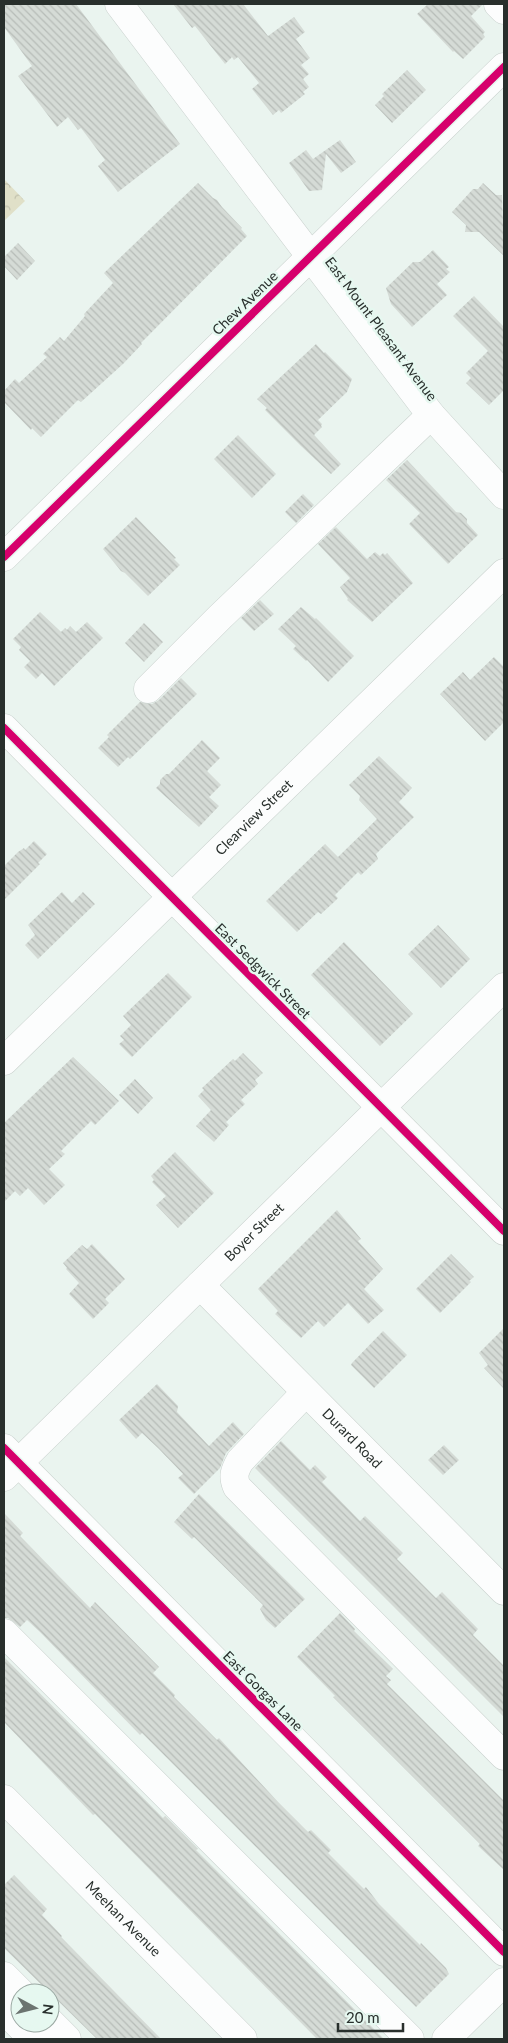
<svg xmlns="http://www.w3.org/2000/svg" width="508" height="2043" font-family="Lato,sans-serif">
<defs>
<pattern id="park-crowns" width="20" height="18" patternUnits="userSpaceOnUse" patternTransform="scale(1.25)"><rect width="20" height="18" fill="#e0e0c8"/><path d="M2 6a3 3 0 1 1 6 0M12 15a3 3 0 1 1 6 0" fill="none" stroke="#c0c0ac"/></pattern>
<pattern id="building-back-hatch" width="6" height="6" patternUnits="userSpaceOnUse" patternTransform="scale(1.25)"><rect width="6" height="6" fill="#d5dbd6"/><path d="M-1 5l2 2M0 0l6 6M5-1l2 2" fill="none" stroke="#b7bcb8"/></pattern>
</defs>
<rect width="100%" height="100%" fill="#eaf4ef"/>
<!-- park -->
<path fill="url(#park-crowns)" d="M4,179L25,201L4,221Z"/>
<!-- building -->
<path fill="url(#building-back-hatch)" d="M4,4H76L180,144L118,192L98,166L105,160L81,128L78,130L68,117L57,127L18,76L32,66L4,27Z
M173,4H243L268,36L294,17L305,32L296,39L310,58L301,65L309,74L303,79L309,87L303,92L305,94L281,113L279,110L273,115L252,89L259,83L238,57L234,60L232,57L225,64L195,26L192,28Z
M428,4H483L471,16L485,32L483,34L485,37L463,59L454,51L453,52L417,14Z
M407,70L426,90L392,123L375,105L384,96L382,94Z
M340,140L356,162L341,173L326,154L322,190L309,191L289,163L306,150L313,159Z
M198,183L213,198L217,200L222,207L242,228L241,229L247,236L141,343L142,344L123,364L81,402L78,400L41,437L32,428L31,430L4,402V391L15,379L19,383L47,357L43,354L60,337L64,341L85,316L84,314L113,283L104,273Z
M483,183L496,195H502L504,256L479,232H465L466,225L452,212L473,189H478Z
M18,243L35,261L17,280L4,266V257Z
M433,250L449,267L446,269L450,272L437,284L447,295L412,327L391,304L386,288L413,262H420Z
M474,296L504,327V390L489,405L466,383L471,378L466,373L488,351L453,316Z
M316,344L324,353L325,352L352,379L347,392L318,420L322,424L321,426L322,427L314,435L341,464L331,474L301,446L265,410L267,408L257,399Z
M238,435L276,474L252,498L214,459Z
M407,460L456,512L461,513L467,519V523L478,535L448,564L409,524L420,513L386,480Z
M303,494L314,505L296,523L285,512Z
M136,517L176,558L174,559L180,565L148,596L125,573L121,571L103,549Z
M336,527L367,559L375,552L380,556L383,553L385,555L387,553L413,583L372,622L347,600L348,599L340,587L350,578L318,544Z
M260,600L274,614L254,631L241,618Z
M301,607L315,619L316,618L354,656L328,682L307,660L306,661L293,649L296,646L278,629Z
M40,612L61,632L65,628L67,630L70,626L76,632L87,622L103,638L54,686L42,673L36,679L24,667L30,661L19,650L21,647L13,639Z
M144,623L163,642L144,662L125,643Z
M494,657L504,667V722L485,741L440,694L463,672L470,680Z
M181,678L197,694L130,759L128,757L118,767L98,748L109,737L107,735L140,702L152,704L159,700Z
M202,740L220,758L207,771L221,785L209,797L219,806L199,827L156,788L160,784V780L166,774H169Z
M379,756L412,788L399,802L414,817L376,854L378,859L361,875L358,872L335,895L338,898L333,903L321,914L318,912L297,932L266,901L325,844L338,857L377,819L359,800L360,796L349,785Z
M34,841L47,854L38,863L40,864L4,900V866L18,852L24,848L25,850Z
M62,892L72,903L83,892L95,904L38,959L25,945L35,935L28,925Z
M438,925L470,959L441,988L408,954Z
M344,942L413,1014L380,1046L311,975Z
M168,973L192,997L132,1057L119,1044L124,1040L120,1036L131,1025L123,1016Z
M243,1053L263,1073L255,1080L258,1084L241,1100L245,1104L226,1122L229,1125L214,1142L196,1126L211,1110L198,1096L204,1090L202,1088L233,1059L235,1061Z
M73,1057L119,1101L95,1125L91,1121L61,1151L65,1154L49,1169L65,1185L44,1205L28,1188L20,1196L15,1191L4,1202V1123Z
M135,1079L153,1098L138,1114L119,1095Z
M175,1152L214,1193L178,1228L156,1205L166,1196L152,1182L154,1180L151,1176Z
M337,1210L361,1239L358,1241L383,1269L364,1289L384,1310L368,1324L348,1303L324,1327L318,1321L301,1338L275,1314L278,1311L258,1289Z
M92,1244L125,1279L105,1299L109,1303L93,1319L69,1294L79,1283L66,1269L67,1268L63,1263L82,1245L87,1249Z
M451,1254L474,1277L469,1281L471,1282L440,1313L416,1289Z
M504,1328V1389L484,1368L488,1365L479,1353Z
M383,1331L407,1355L374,1388L351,1365L352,1363Z
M157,1384L178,1406L177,1412L209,1446L233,1422L244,1434L226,1453L220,1468L194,1494L178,1478L183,1474L159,1449L142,1433L136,1439L119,1420Z
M281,1441L310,1470L315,1465L327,1477L322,1482L360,1521L365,1516L403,1553L397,1559L436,1598L442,1592L478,1629L473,1635L504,1666V1717L255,1468Z
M444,1445L459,1460L443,1475L428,1460Z
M199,1494L305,1599L275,1628L266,1620L260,1609L263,1605L194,1537L192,1539L174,1522Z
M4,1513L23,1533L20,1536L90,1608L95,1602L159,1667L153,1673L175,1695L174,1697L217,1740L219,1738L278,1802L308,1832L311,1830L331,1850L328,1853L364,1889L366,1887L379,1904L420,1945L421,1943L446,1968L449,1974L416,2007L142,1733L140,1735L40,1632L27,1620L20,1627L8,1618H4Z
M340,1613L355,1629L354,1631L393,1669L386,1676L391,1680L387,1684L504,1801V1870L478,1846L480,1844L333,1697L335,1696L297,1657Z
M4,1657L163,1818L165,1816L198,1849L196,1850L384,2039H317L95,1814L93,1815L4,1722Z
M14,1875L47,1909L42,1915L62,1936L61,1937L161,2039H97L4,1948V1885Z"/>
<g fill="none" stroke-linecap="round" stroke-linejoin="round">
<!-- minor casing -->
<g stroke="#c9d1cd" stroke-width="29">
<g id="minor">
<path d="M119,4L431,415L504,495"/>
<path d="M498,4L504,10"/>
<path d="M4,557L504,67"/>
<path d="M148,689L220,617L431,415"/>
<path d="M4,728L504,1231"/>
<path id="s1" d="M4,1061L504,573"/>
<path id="s2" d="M200,1285L504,1591"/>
<path d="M306,1392L240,1461C235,1470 232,1476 237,1487L504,1756"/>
<path d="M4,1448L504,1952"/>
<path id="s3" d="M4,1477L504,987"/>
<path d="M4,1633L410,2039"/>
<path id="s4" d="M4,1799L243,2039"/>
<path d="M4,1976L21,1993"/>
<path d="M4,2010L33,2039"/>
<path d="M50,2022L67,2039"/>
<path d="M446,2039L504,1982"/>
</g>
</g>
<!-- minor -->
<use href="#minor" stroke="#fcfdfd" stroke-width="28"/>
<!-- cycleway casing -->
<g stroke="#e6f8f0" stroke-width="11">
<path id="cycleway" d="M4,557L504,67
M4,728L504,1231
M4,1448L504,1952"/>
</g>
<!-- cycleway -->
<use href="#cycleway" stroke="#d6006c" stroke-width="8"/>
</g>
<g text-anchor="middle" stroke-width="5" stroke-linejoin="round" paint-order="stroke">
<!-- street labels -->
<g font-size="14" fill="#282f2c" stroke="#e6f8f0">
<text transform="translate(245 303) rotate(-44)" y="5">Chew Avenue</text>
<text transform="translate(381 329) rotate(53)" y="5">East Mount Pleasant Avenue</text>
<text dy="5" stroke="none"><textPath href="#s1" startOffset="349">Clearview Street</textPath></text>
<text transform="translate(263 971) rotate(45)" y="5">East Sedgwick Street</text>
<text dy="5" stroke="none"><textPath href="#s3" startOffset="350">Boyer Street</textPath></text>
<text dy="5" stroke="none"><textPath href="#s2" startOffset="216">Durard Road</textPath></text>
<text transform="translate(263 1691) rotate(45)" y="5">East Gorgas Lane</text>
<text dy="5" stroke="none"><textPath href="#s4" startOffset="169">Meehan Avenue</textPath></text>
</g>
</g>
<!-- border -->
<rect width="508" height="2043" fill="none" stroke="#282f2c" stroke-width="10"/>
<!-- north arrow -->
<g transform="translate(35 2008) rotate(97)"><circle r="24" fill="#e6f8f0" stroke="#9aa8a2"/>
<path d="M0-4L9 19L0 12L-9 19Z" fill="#6c7470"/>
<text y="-8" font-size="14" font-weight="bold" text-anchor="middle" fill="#282f2c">N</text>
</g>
<!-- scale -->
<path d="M338 2023v8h65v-8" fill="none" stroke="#282f2c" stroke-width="2.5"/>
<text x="346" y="2023" font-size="15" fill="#282f2c" stroke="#e6f8f0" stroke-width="4" paint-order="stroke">20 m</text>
</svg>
